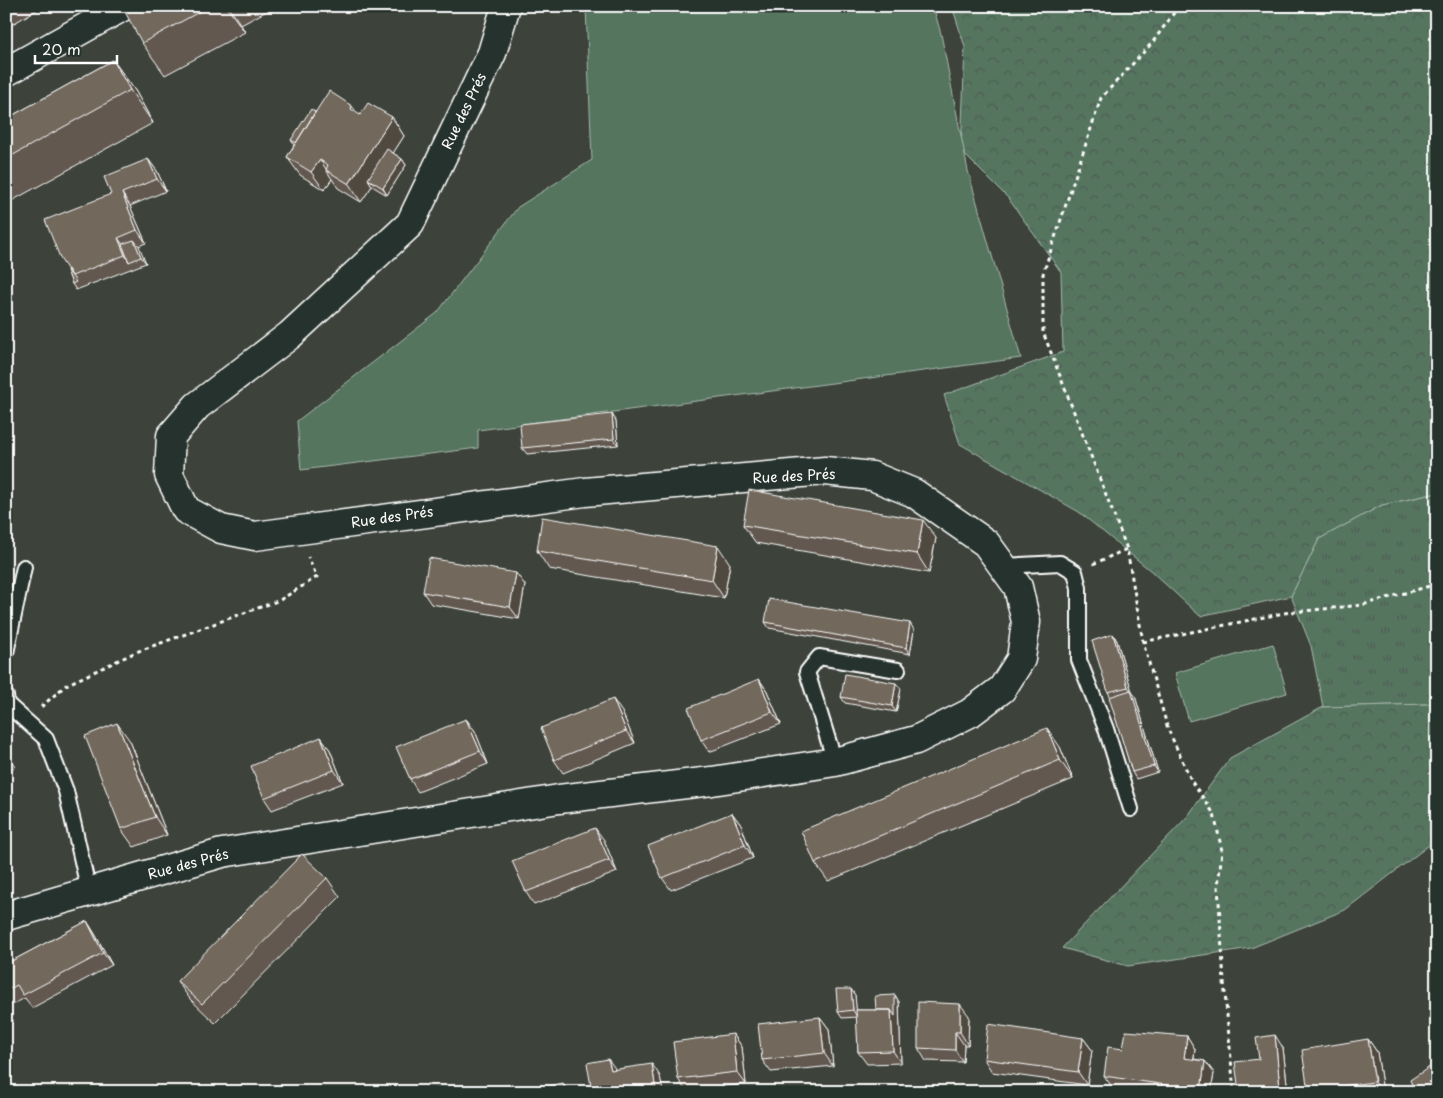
<svg xmlns="http://www.w3.org/2000/svg" width="1443" height="1098" font-family="'Playpen Sans',sans-serif">
<defs>
<pattern id="grass-tufts" width="24" height="20" patternUnits="userSpaceOnUse" patternTransform="scale(1.25)"><rect width="24" height="20" fill="#54755f"/><path d="M3 7l-1-3M5 7V3M7 7l1-3M15 17l-1-3M17 17v-4M19 17l1-3" fill="none" stroke="#4f5c54"/></pattern>
<pattern id="forest-crowns" width="20" height="18" patternUnits="userSpaceOnUse" patternTransform="scale(1.25)"><rect width="20" height="18" fill="#54755f"/><path d="M2 6a3 3 0 1 1 6 0M12 15a3 3 0 1 1 6 0" fill="none" stroke="#4f5c54"/></pattern>
</defs>
<rect width="100%" height="100%" fill="#3d433b"/>
<filter id="ink" filterUnits="userSpaceOnUse"><feTurbulence type="fractalNoise" baseFrequency=".02" numOctaves="2"/><feDisplacementMap in="SourceGraphic" scale="10" xChannelSelector="R" yChannelSelector="G"/><feConvolveMatrix kernelMatrix="1 2 1 2 8 2 1 2 1" color-interpolation-filters="sRGB"/></filter>
<g filter="url(#ink)">
<!-- grass -->
<path fill="url(#grass-tufts)" stroke="#aabaaf" d="M1437,493V700L1428,704L1323,707L1311,646L1291,596L1319,539L1382,505Z"/>
<!-- forest -->
<path fill="url(#forest-crowns)" stroke="#aabaaf" d="M952,6H1437V493L1382,505L1319,539L1291,596L1200,616L1151,571L1079,512L960,444L944,395L1063,352L1061,272L1008,198L961,151L965,47Z
M1437,700V839L1345,910L1251,948L1128,966L1062,948L1187,817L1230,758L1323,707L1428,704Z"/>
<!-- garden -->
<path fill="#54755f" stroke="#aabaaf" d="M588,6H933L941,34L968,171L1021,358L478,430V448L301,470L297,421L437,313L518,207L592,160L586,7Z
M1273,644L1287,693L1189,721L1175,673Z"/>
<g fill="none" stroke-linecap="round" stroke-linejoin="round">
<!-- lane casing -->
<g stroke="#fff" stroke-width="18">
<path id="lane" d="M1003,566L1060,563L1075,572L1079,588V660L1106,729L1131,809
M6,653L24,567
M6,696L7,704L46,739L66,791L89,892
M835,762L807,672L819,657L898,670"/>
</g>
<!-- street casing -->
<g stroke="#fff" stroke-width="31">
<path id="street" d="M6,72L124,6
M6,916L222,853L559,799L712,781L835,762L916,740L970,713L1002,689L1021,659L1026,622L1018,587L986,543L914,493L872,476L825,471L585,492L255,536L221,529L186,510L169,475L171,436L197,406L290,335L410,224L492,53L506,6"/>
</g>
<!-- path -->
<path stroke="#fff" stroke-width="3" stroke-dasharray="4 4" stroke-linecap="butt" d="M1179,6L1152,43L1101,98L1043,274V332L1127,549L1143,642L1168,729L1192,782L1214,814L1222,851L1218,886L1224,982L1234,1092
M1093,564L1127,549
M1143,642L1284,613L1362,605L1437,584
M41,707L66,685L136,652L280,600L317,577L308,557"/>
<!-- lane -->
<use href="#lane" stroke="#26332d" stroke-width="14"/>
<!-- street -->
<use href="#street" stroke="#26332d" stroke-width="28"/>
</g>
<!-- wall -->
<path fill="#62594f" stroke="#fff" d="M6,6H43L6,28Z
M136,6H276L241,25L245,32L165,75L142,43Z
M113,60L136,92L153,123L6,204V119Z
M315,112L392,117L404,136L393,153L402,159L406,165L387,195L372,186L361,202L338,188L332,179L324,190L300,175L287,157L294,145L291,140Z
M148,159L157,171L166,191L130,206L146,243L138,246L146,263L76,290L72,284L67,270L111,194Z
M612,414L616,421L618,445L527,454L522,448Z
M743,525L936,538L929,573L756,543Z
M537,551L730,564L724,598L549,569Z
M525,585L519,619L431,604L423,592Z
M765,622L914,630L910,654L769,628Z
M1113,634L1117,641L1132,692L1135,696L1158,772L1136,779L1132,772L1110,696L1108,692Z
M759,679L767,691L781,724L709,752L701,740Z
M901,689L896,712L845,703L841,697Z
M622,712L635,743L563,773L554,760Z
M466,719L475,731L488,764L418,792L410,779Z
M321,737L330,750L343,783L272,810L264,798Z
M130,741L167,835L134,847L121,829Z
M1060,747L1073,779L828,881L815,863Z
M732,813L741,825L753,858L671,890L662,878Z
M604,840L617,872L534,905L526,892Z
M327,878L340,897L215,1023L190,999L177,981Z
M87,921L95,934L112,965L32,1008L25,998L6,1008V962L8,963Z
M855,995L856,1010H876L895,995L899,1002L901,1063L867,1064L858,1052L857,1017L842,1018L838,1012Z
M969,1016L968,1045H964L963,1062L926,1061L918,1048Z
M820,1017L829,1029L833,1066L771,1072L762,1060Z
M733,1034L742,1047L746,1084L686,1091L678,1079Z
M1187,1036L1195,1049L1194,1059L1205,1061L1214,1073L1211,1092H1138L1113,1088L1104,1076L1123,1049Z
M1083,1038L1092,1050L1087,1085L992,1072L984,1059Z
M1368,1039L1377,1052L1383,1092H1308Z
M1283,1048L1288,1092H1239L1259,1059Z"/>
<!-- shaded-wall -->
<path fill="#504840" stroke="#fff" d="M226,6H228L241,25L245,32Z
M113,60L136,92L153,123L130,90Z
M352,106L365,124L351,109Z
M392,117L404,136L374,183L368,179L372,186L361,202L349,184Z
M148,159L157,171L166,191L157,179Z
M402,159L406,165L387,195L383,188Z
M320,160L328,172L326,170L332,179L324,190L311,172Z
M122,193L130,206L146,243L137,230Z
M118,238L127,250L129,262L125,255Z
M134,240L139,246L146,263L141,257Z
M612,414L616,421L618,445L614,439Z
M923,520L936,538L929,573L917,554Z
M718,546L730,564L724,598L712,580Z
M516,573L525,585L519,619L510,607Z
M910,623L914,630L910,654L906,648Z
M1113,634L1117,641L1132,692L1135,696L1158,772L1154,766L1131,691L1128,687Z
M759,679L767,691L781,724L772,712Z
M896,683L901,689L896,712L892,706Z
M613,699L622,712L635,743L626,731Z
M466,719L475,731L488,764L480,751Z
M117,723L130,741L167,835L155,817Z
M1047,728L1060,747L1073,779L1060,760Z
M321,737L330,750L343,783L334,770Z
M6,754L15,766L6,776Z
M732,813L741,825L753,858L745,845Z
M595,828L604,840L617,872L609,860Z
M87,921L95,934L112,965L103,953Z
M851,989L855,995L857,1017L853,1010Z
M895,995L899,1002L901,1063L893,1051L891,1010Z
M960,1004L969,1016L968,1045L960,1032Z
M820,1017L829,1029L833,1066L824,1053Z
M955,1032L964,1045L963,1062L955,1050Z
M733,1034L742,1047L746,1084L737,1072Z
M1275,1035L1283,1048L1288,1092H1283L1280,1089Z
M1187,1036L1195,1049L1192,1070L1184,1058Z
M1083,1038L1092,1050L1087,1085L1078,1072Z
M1368,1039L1377,1052L1383,1092H1382L1375,1082Z
M608,1059L617,1071L611,1070Z
M1205,1061L1214,1073L1211,1092H1203L1201,1090Z
M652,1064L660,1076L663,1092H656Z
M563,1083L569,1092H565Z
M465,1085L470,1092H466Z"/>
<!-- building -->
<path fill="#72675c" stroke="#fff" d="M136,6H210L142,43L125,12Z
M113,60L130,90L6,159V119Z
M329,91L352,106L351,109L360,115L368,103L392,117L349,184L326,170L328,165L320,160L311,172L287,157Z
M311,109L315,112L296,143L291,140Z
M387,149L402,159L383,188L368,179Z
M148,159L157,179L122,193L137,230L118,238L125,255L72,276L61,260L45,220L111,194L104,177Z
M134,240L141,257L129,262L122,244Z
M68,269L72,276L76,282L72,284L67,270Z
M612,414L614,439L522,448L520,424Z
M749,490L923,520L917,554L743,525Z
M542,517L718,546L712,580L537,551Z
M429,558L516,573L510,607L423,592Z
M769,599L910,623L906,648L765,622Z
M1113,634L1128,687L1108,692L1092,641Z
M845,674L896,683L892,706L841,697Z
M759,679L772,712L701,740L688,708Z
M1131,690L1154,766L1132,772L1109,697Z
M613,699L626,731L554,760L541,728Z
M466,719L480,751L410,779L396,747Z
M117,723L155,817L121,829L85,736Z
M1047,728L1060,760L815,863L801,831Z
M321,737L334,770L264,798L251,766Z
M732,813L745,845L662,878L648,846Z
M595,828L609,860L526,892L512,861Z
M302,854L327,878L202,1004L177,981Z
M87,921L103,953L23,995L17,985L6,991V964Z
M836,989H851L853,1010L838,1012Z
M895,995V1016L891,1010H876L875,996Z
M918,1002L960,1004V1032H955V1050L918,1048Z
M856,1010H891L893,1051L858,1052Z
M820,1017L824,1053L762,1060L758,1024Z
M988,1024L1083,1038L1078,1072L984,1059Z
M1126,1031L1187,1036L1184,1058L1205,1061L1201,1090L1104,1076L1108,1047L1123,1049Z
M733,1034L737,1072L678,1079L673,1042Z
M1275,1035L1280,1089L1256,1092H1239L1235,1062L1259,1059L1256,1038Z
M1368,1039L1375,1082L1339,1086L1340,1092H1308L1302,1050Z
M608,1059L611,1070L652,1064L656,1092H592L587,1063Z
M1437,1062V1092H1415L1410,1080Z
M563,1083L565,1092H520Z
M465,1085L466,1092H413Z"/>
</g>
<g text-anchor="middle" stroke-width="4" stroke-linejoin="round" paint-order="stroke">
<!-- street labels -->
<g font-size="14" fill="#fff" stroke="#26332d">
<text transform="translate(464 111) rotate(-64)" y="5">Rue des Prés</text>
<text transform="translate(794 476) rotate(-3)" y="5">Rue des Prés</text>
<text transform="translate(392 517) rotate(-8)" y="5">Rue des Prés</text>
<text transform="translate(188 864) rotate(-15)" y="5">Rue des Prés</text>
</g>
</g>
<!-- margin -->
<rect width="1443" height="1098" fill="none" stroke="#26332d" stroke-width="25"/>
<rect x="12" y="12" width="1418" height="1073" fill="none" stroke="#fff" stroke-width="2" filter="url(#ink)"/>
<!-- scale -->
<path d="M35 55v8h82v-8" fill="none" stroke="#ffffff" stroke-width="2.5"/>
<text x="42" y="55" font-size="15" fill="#ffffff" stroke="#26332d" stroke-width="4" paint-order="stroke">20 m</text>
</svg>
